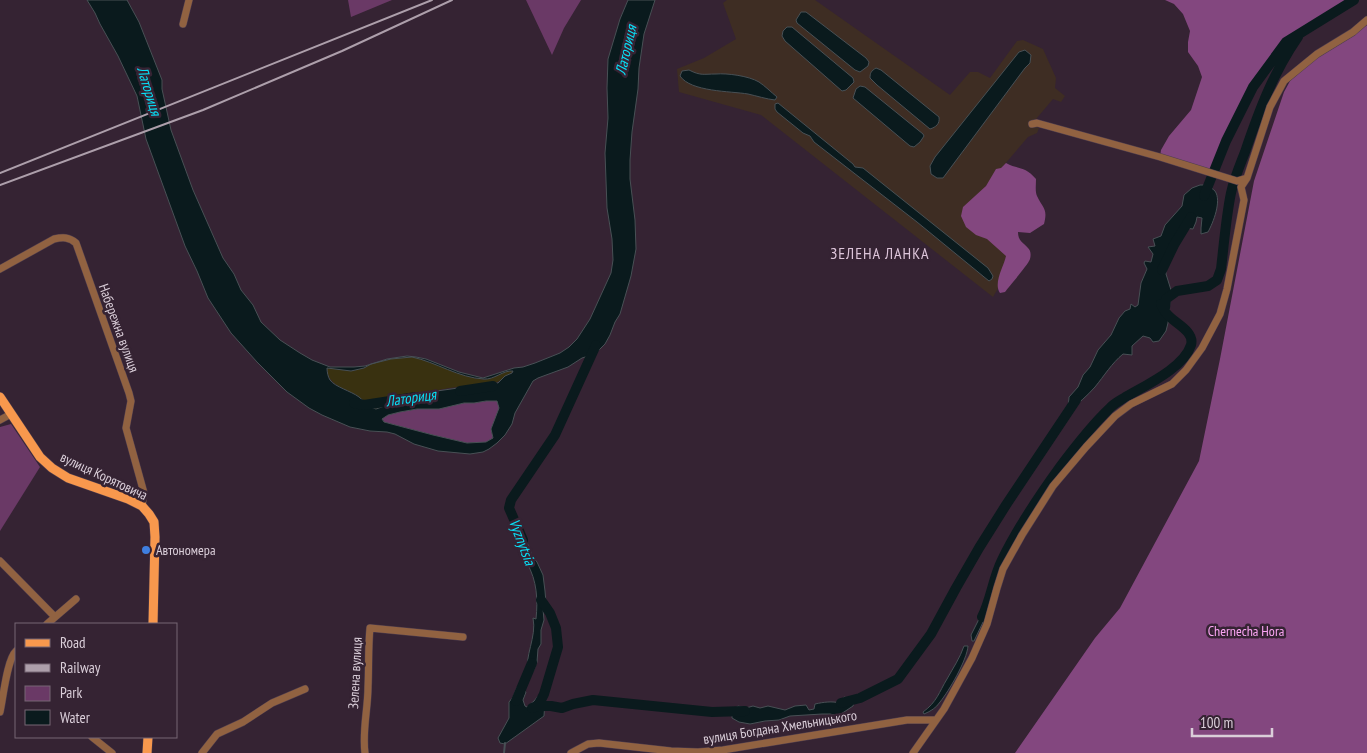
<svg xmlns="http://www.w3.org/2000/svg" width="1367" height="753" font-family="'PT Sans Narrow',sans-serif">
<rect width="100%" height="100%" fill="#352333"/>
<!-- industrial -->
<path fill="#3e2d23" d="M727,0H815L950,95L970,72H978L990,78L1017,41L1023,40L1043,49L1056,78L1055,88L1065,96L1061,102L1053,99L1031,125L1039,128L1037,133L1028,137L963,213L1016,257L993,297L761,115L679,92L677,69L704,58L736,39L723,3Z"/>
<!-- green -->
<path fill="#6a3966" d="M348,0H392L351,17Z
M526,0H581L564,28L552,55Z
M486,401H498L500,408L491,429L493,439L486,442L467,443L433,435L384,422L382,418L388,415L400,412L417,409H433L464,403H474Z
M11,424L40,467L0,531V427Z"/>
<!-- forest -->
<path fill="#83477f" d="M1165,0H1354L1286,42L1253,87L1226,141L1214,171L1160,157L1161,150L1169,136L1191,110L1202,77L1198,66L1188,52V42L1190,31L1183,14L1174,4Z
M1367,25V753H1015L1095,638L1120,608L1199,461L1220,359L1254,181L1284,92L1290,81L1317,57Z
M1006,163C1019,170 1025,166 1036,179C1036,185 1035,191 1037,196C1043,209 1048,208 1044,224L1030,233L1018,232C1018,241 1023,242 1028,248C1031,251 1031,255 1030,259C1028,265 1010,285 1005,292L1000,293C993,283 1004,266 1006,256L987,239L976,235L966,227L961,216L963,207L986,186L996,169L1001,168Z"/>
<!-- sand -->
<path fill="#393110" d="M412,357C430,360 473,383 488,379C497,377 504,371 514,370C509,377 486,389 477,390C473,390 469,387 466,387C456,386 433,391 423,393C407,397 392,406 376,409C368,407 365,402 359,397C351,391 337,388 331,380C328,377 327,373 327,368L352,371L364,368L371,364L391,359Z"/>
<!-- water -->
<path fill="#0a1a1d" stroke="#485055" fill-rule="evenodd" d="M87,0H127L139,22L162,80V89L171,130L193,190L223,258L234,274L241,290L253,305L261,322L280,340L300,353L312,360L330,367H354L365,366L387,359L407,356L416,357L426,359L459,372L483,378L514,368L523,367L535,363L560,353L569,347L577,339L590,319L611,273L613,260L612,239L607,208L605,153L608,118L607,88L608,59L620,19L628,0H655L644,34L639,68L638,89L632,132L630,160V179L635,220L636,249L631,276L620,314L615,322L610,335L605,344L595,354L582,358L568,367L538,378L533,381L515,413L512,424L505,435L497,443L489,449L483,452L470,454L438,451L414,444L395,434L387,432L370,431L350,427L322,415L309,408L287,392L257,362L231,333L208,298L197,271L185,246L146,139L137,96L118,56L100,24L95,13ZM412,357C436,362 459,378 484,379C494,380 503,370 513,371L512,373L505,376L498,383L488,384L476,390L465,387L430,392L409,397L376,409C368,407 365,402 359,397C351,391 335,387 330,380C328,377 327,372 327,368L351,371L364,368L371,364L391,359ZM486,401H497L499,408L491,429L493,438L486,442L467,443L433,435L384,422L382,419L388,415L400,412L417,409H439L464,403H474Z
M801,12H806L866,58L869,62L868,66L860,72L855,70L797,23L796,20Z
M787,27H792L853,78L854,82L846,90L842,91L785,41L782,36L783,31Z
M1025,50L1031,55L1030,63L1025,68L943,178H937L931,174L930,166L935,157L1019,52Z
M876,68L881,70L939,117C940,124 936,127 930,129L877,85L870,78C870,73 871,71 876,68Z
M689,70C701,76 703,74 716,74C727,73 749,76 759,82C765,86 771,92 777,97L775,100C766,99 757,96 748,94C730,91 691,92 680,76L682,71Z
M860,86L865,87L923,134L924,136L920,142L914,147L910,146L853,98L856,89Z
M778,103L853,164L855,167L863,168L988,268L993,276L992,279L989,281L917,222L814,142L810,136L803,133L777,112L775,109V104Z
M1200,185H1208C1209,186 1214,190 1215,191C1222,201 1213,223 1208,232L1201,234V228L1202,218L1197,217L1196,222L1193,229L1184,228L1174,245L1166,261V274L1171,290L1168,323L1166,331L1159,341L1153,342L1150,338L1143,336L1132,346V355L1123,354C1112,363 1104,376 1095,387C1087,396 1078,404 1068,411L1069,397L1078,387L1083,375L1090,367L1098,350L1111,335L1119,318L1125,311L1130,309L1131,304L1135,307L1138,305L1141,283L1147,269L1144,263L1145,261L1151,262L1153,254L1148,247L1155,246L1153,239L1161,236L1165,225L1182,206L1184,195L1192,188Z
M518,523L520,529L524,533L525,541L529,546L532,556L537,562L543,575L545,591L546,603L543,609L544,620L541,630V644L538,649L537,662L533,672L528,674C524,656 537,637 533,618L536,619C538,599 537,581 527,563L528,556L517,536Z
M986,605L985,618L974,641H972L971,635Z
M964,646H968C967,660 949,691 940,702C936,708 931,711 924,714L923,712C937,702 939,692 947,679C953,668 960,658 964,646Z
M517,687L526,692L523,700L525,706L527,707L534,701L538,696L545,698C543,704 545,710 544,716L505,744L500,743L498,738L509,718V702L513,697Z
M844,697L855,700L853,706L838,716L830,714H822L790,716L779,720L765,721L750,724L739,722L732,718V711L738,706L746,708L753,706L760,708L768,706L785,710L795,706L806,705L809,710L814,709L815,704C824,702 832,701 840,703Z"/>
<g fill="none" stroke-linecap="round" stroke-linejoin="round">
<!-- stream -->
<path stroke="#485055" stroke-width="2" d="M504,753L505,743"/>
<!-- river -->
<path stroke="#0a1a1d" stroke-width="10" d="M1204,196L1226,141L1253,87L1286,42L1354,0
M1162,270L1174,245L1191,217
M1165,308L1166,299L1177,291L1208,286L1217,280L1221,269C1224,244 1226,217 1231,193C1234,179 1240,165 1245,152C1259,111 1273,73 1298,37
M460,391L493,386
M354,403L364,405L416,397
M523,540L509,508L511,500L555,435L596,345
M982,617C991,599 993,578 1002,560C1018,527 1039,496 1060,467C1075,447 1091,426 1109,409C1113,404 1119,401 1124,398C1144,386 1184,368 1191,345C1195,331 1174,323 1167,314C1164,311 1163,307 1161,304
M516,701L532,663
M841,703L860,698L898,679L931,634L956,588L979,548L1006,505L1076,400
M538,706L544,694L558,647L556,628L550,613L541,600
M532,708L538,706H551L562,708L573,704L593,700L712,712L745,711"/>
<!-- minor casing -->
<g stroke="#4f3e4e" stroke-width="8">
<path id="minor" d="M183,24L189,0
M1032,124L1037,123L1160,157L1237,181L1247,178L1270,107L1284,81L1317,54L1353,32L1367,20
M0,269L54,239C63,237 69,237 76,243L129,393L131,401L126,428L144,493L142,506
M0,420L11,414
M0,561L55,617
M47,624L76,599
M0,712C3,699 7,659 16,651
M92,737L112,753
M202,753L217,734L243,722L272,703L305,689
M365,753C362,731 368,709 368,687C369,667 368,648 370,628L463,637
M571,753L588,744L599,743L671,751L698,752L723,750L907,720H935
M913,753L944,709L972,658L987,624L997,588L1003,569L1022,535L1053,486L1086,447L1115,416L1131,404L1172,384L1186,370L1202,348L1220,314L1227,289L1244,200L1241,187L1247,178"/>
</g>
<!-- major casing -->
<g stroke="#4f3e4e" stroke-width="10">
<path id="major" d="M0,397L40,457L52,468L68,478L128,499L142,506L149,514L154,522L155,537L153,624
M147,753L148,737"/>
</g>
<!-- minor -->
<use href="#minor" stroke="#916241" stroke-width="7"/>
<!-- major -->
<use href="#major" stroke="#f8984d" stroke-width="9"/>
<!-- rail -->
<path stroke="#ad9fab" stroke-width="2" d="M0,173L432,0
M0,185L203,110L342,51L452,0"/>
</g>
<!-- markers -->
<circle fill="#3f7fe0" stroke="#352333" stroke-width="2" cx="146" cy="550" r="5"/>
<g text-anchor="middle" stroke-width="5" stroke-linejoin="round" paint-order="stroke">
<!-- street labels -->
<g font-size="14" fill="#daced9" stroke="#352333">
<text transform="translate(119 328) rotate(70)" y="5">Набережна вулиця</text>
<text transform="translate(104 476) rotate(25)" y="5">вулиця Корятовича</text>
<text transform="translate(355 673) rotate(-87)" y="5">Зелена вулиця</text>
<text transform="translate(780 727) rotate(-9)" y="5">вулиця Богдана Хмельницького</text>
</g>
<!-- poi labels -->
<g font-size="14" fill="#daced9" stroke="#352333" text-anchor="start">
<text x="156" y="555">Автономера</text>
</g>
<!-- park labels -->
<g font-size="14" fill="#fca6f5" stroke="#352333">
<text x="1246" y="636">Chernecha Hora</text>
</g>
<!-- water labels -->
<g font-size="15" font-style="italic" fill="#08e0f7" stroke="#352333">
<text transform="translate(626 50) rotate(-77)" y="5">Латориця</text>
<text transform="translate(149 91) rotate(73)" y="5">Латориця</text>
<text transform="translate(411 398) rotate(-8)" y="5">Латориця</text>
<text transform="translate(522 542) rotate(69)" y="5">Vyznytsia</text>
</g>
<!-- quarter labels -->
<g font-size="16" letter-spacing="1" fill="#dcc4d9" stroke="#352333">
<text x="880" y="259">ЗЕЛЕНА ЛАНКА</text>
</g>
</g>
<!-- legend -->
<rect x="15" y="623" width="162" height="115" fill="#352333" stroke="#776775"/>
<rect x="25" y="639" width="25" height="8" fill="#f8984d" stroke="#776775"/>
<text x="60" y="648" font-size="15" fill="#daced9">Road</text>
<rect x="25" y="664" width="25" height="8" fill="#ad9fab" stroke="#776775"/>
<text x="60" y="673" font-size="15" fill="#daced9">Railway</text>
<rect x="25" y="686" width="25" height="15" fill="#6a3966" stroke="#776775"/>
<text x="60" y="698" font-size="15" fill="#daced9">Park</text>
<rect x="25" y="710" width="25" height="15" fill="#0a1a1d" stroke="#776775"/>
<text x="60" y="723" font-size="15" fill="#daced9">Water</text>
<!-- scale -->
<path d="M1192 728v8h80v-8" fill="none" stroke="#daced9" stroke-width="2.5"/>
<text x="1200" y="728" font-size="15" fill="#daced9" stroke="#352333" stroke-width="4" paint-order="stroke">100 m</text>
</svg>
